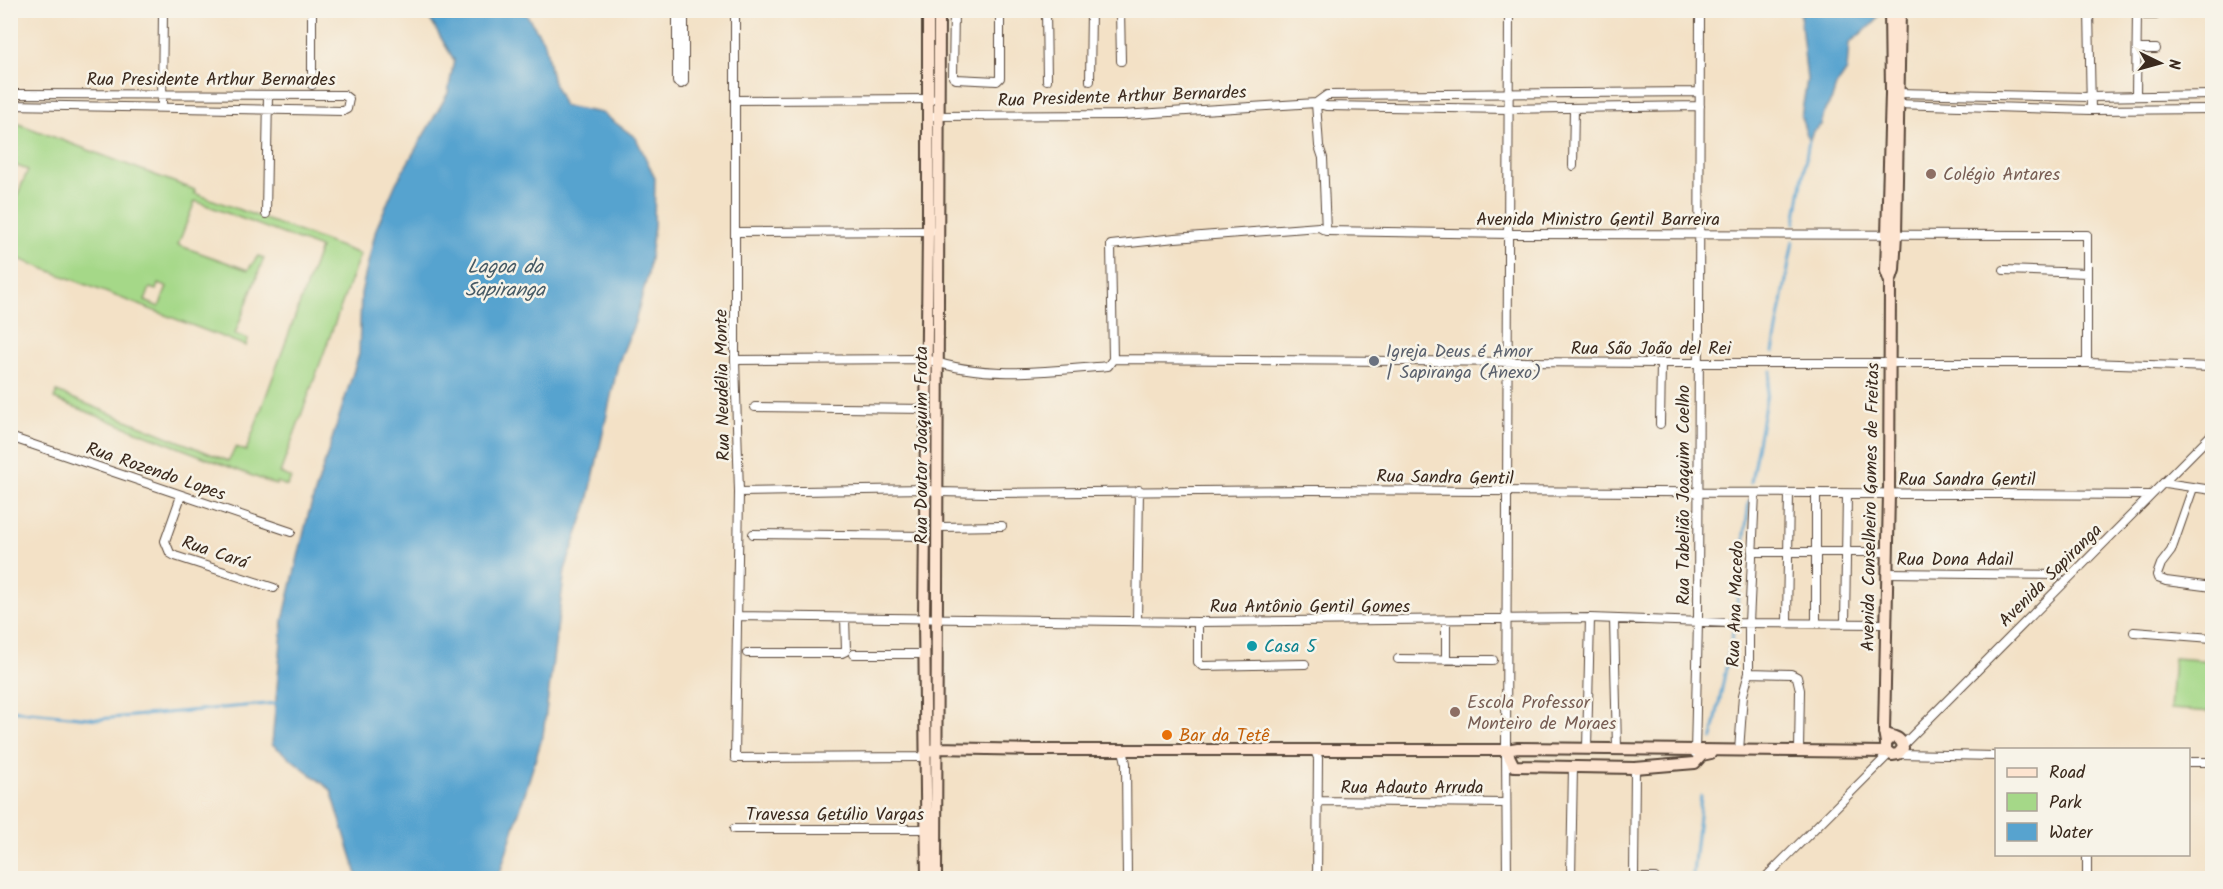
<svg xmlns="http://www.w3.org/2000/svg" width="2223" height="889" font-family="Kalam,sans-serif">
<rect width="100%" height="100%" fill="#f7f3e8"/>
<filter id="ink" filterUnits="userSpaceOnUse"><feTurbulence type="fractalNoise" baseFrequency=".0167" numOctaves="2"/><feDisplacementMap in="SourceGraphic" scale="12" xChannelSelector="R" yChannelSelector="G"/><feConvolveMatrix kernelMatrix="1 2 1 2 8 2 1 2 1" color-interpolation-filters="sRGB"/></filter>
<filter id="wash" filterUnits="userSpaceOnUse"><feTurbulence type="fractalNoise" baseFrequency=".008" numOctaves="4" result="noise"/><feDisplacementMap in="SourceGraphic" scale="24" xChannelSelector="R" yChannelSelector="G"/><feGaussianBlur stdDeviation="1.35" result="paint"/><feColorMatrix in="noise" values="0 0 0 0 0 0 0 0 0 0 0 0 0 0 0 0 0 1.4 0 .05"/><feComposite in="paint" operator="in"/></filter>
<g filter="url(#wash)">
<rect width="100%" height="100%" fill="#f3e1c6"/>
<!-- green -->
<path fill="#a5d888" stroke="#708153" stroke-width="1.5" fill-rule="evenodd" d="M11,121L195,190L194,193L360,254L280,473L291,478L287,486L277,482L276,485L54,399L57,392L228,461L236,447L246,451L320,248L195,201L178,245L248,270L258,256L264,258L235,334L248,339L246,346L11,256V210L28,170L11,164ZM158,284L167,287L159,307L145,301L150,288L156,290Z
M2174,658L2212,661V712L2170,709Z"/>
<!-- water -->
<path fill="#57a3cf" stroke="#496676" stroke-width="1.5" d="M425,11H524L545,43L552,79L564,106L602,113L636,138L655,178L654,226L648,274L635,322L618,364L587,506L565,570L543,735L499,876L487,878H358L331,790L272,744L283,620L308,515L359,354L361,293L376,229L396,183L448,93L454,60Z
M1807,11H1881L1874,23L1849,43L1847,70L1836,86L1832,99L1825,110L1821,125L1813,131L1809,142L1801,117L1807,80L1800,14Z"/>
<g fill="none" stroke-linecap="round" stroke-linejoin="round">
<!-- stream -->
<path stroke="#57a3cf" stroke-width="3" d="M1795,223L1809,140
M1773,352L1793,241
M1751,482L1771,371
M1736,611L1749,501
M10,710L99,719L278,703
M1712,739L1733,632
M1693,874L1701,796"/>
</g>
</g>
<g filter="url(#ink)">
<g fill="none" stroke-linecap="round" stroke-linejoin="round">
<!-- street casing -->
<g stroke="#574537" stroke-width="10">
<path id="street" d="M677,10V82L681,84L684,82V10
M735,10V360L739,492L735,758L921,757L926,752
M954,10L953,77L956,79L997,81L1000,78V10
M1046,10L1047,80
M1120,10L1121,61
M2089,10L2091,110
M2137,15H2156
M2137,49H2156
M1090,81L1091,10
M312,85V10
M1896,93L2090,97L2212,95
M10,94L344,95L349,99L347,109L343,111L10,105
M2136,96L2137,10
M735,100L931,99
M1316,103L1327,95L1699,92
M1316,103L1319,146L1323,158L1326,231
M1895,104L2091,110L2212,109
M162,107L163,10
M934,116L1122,115L1316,103L1326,106L1509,109L1700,106
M1573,166L1574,108
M266,214L268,95
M736,232L931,231
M2004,270L2087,273
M1113,359L1111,245L1175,238L1319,227L1326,231L1510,234L2087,235V363
M735,360L927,359C983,380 1050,371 1108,366L1113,359L1661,363H2087L2212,367
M755,407L927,409
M1660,424L1661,363
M10,437L291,532
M2165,483L2212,490
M2193,488L2171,551L2161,564L2157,575L2158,578L2166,581L2212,587
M739,492L926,489L939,492L986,493L1311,490L2151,495
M181,496L165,541L170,553L175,556L274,588
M939,527L1002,526
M753,534L926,536
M1752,552H1888
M1887,573L2059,575
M737,616L1198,622L1590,618L1731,623L1885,624
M1614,619L1617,748
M1137,621L1139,490
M1198,622V662L1202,666L1305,664
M1787,622L1789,493
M1816,623V493
M1845,623L1847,494
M2134,632L2212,638
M747,653H842L846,651L845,617
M854,654H925
M1398,659L1493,660
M1446,660V620
M1749,673L1791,674L1797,677L1800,690L1799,750
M1903,745L2212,434
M1587,748L1590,618
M1123,750L1126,763L1127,878
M1315,751L1318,758L1317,878
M1739,751L1743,695L1749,673V623L1755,493
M1695,753L1698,621L1700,10
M1898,754L1996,756
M2188,762H2212
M1317,801L1506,803
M734,829H929
M1634,877L1635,768
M1507,878L1506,750L1509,10
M1511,878H1655
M1571,878L1573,766
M1765,878L1889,754
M2087,878V854"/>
</g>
<!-- secondary casing -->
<g stroke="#574537" stroke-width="14">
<path id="secondary" d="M1890,282L1886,271L1891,93L1890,10
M1884,733C1892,737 1902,736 1903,748L1898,754L1892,755L1886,750V743L1892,737
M1886,743L1884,731L1889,494L1890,282L1894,270L1896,235L1900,10
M1506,750L1514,766L1635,768L1695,763L1702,755L1711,753
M926,752L937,748L1031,750H1506L1518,748L1887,752
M927,878L924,619L928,231V10
M936,878L939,10"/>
</g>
<!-- street -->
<use href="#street" stroke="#fff" stroke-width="8"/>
<!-- secondary -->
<use href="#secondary" stroke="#fde4d0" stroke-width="10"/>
</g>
</g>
<!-- markers -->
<g fill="#8d6e63" stroke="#f7f3e8" stroke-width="2">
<circle cx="1931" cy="174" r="6"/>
<circle cx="1455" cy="712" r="6"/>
</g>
<circle fill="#6b7280" stroke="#f7f3e8" stroke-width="2" cx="1374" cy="361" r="6"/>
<circle fill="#0f9aa8" stroke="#f7f3e8" stroke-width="2" cx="1252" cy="646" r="6"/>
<circle fill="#e8710a" stroke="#f7f3e8" stroke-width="2" cx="1167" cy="735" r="6"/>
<g text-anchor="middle" stroke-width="5" stroke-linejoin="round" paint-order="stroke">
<!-- street labels -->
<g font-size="18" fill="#3b2a1e" stroke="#f7f3e8">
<text x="211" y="85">Rua Presidente Arthur Bernardes</text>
<text transform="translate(1122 96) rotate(-2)" y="6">Rua Presidente Arthur Bernardes</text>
<text x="1598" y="225">Avenida Ministro Gentil Barreira</text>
<text x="1651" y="354">Rua São João del Rei</text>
<text transform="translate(722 385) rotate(-91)" y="6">Rua Neudélia Monte</text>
<text transform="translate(921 445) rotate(-90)" y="6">Rua Doutor Joaquim Frota</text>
<text transform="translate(156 471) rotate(19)" y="6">Rua Rozendo Lopes</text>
<text transform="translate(1445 477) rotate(1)" y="6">Rua Sandra Gentil</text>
<text x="1967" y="485">Rua Sandra Gentil</text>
<text transform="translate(1683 495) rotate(-90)" y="6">Rua Tabelião Joaquim Coelho</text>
<text transform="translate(1870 507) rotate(-89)" y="6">Avenida Conselheiro Gomes de Freitas</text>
<text transform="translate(215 552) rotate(19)" y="6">Rua Cará</text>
<text x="1955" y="565">Rua Dona Adail</text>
<text transform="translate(2050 575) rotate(-45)" y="6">Avenida Sapiranga</text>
<text transform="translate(1735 604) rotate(-88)" y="6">Rua Ana Macedo</text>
<text x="1310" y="612">Rua Antônio Gentil Gomes</text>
<text x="1412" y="793">Rua Adauto Arruda</text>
<text x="835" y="820">Travessa Getúlio Vargas</text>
</g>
<!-- education labels -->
<g font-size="18" fill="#785e54" stroke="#f7f3e8" text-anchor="start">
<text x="1943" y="180">Colégio Antares</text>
<text x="1467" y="708">Escola Professor<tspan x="1467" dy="21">Monteiro de Moraes</tspan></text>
</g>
<!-- worship labels -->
<g font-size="18" fill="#5b616d" stroke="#f7f3e8" text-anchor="start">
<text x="1386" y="357">Igreja Deus é Amor<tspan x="1386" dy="21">| Sapiranga (Anexo)</tspan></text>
</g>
<!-- culture labels -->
<g font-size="18" fill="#0d838f" stroke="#f7f3e8" text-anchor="start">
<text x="1264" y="652">Casa 5</text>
</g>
<!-- food labels -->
<g font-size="18" fill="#c56008" stroke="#f7f3e8" text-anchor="start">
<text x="1179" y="741">Bar da Tetê</text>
</g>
<!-- water labels -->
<g font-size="20" font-style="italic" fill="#465a65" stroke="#f7f3e8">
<text x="505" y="273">Lagoa da<tspan x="505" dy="23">Sapiranga</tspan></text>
</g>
</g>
<!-- margin -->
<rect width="2223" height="889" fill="none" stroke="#f7f3e8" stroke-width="36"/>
<!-- legend -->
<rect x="1995" y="748" width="195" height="108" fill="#f7f3e8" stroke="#aca397" stroke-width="1.5"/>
<rect x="2007" y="768" width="30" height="9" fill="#fde4d0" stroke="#aca397" stroke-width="1.5"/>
<text x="2049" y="778" font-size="18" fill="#3b2a1e">Road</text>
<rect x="2007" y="793" width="30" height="18" fill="#a5d888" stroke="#aca397" stroke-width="1.5"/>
<text x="2049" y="808" font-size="18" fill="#3b2a1e">Park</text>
<rect x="2007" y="823" width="30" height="18" fill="#57a3cf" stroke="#aca397" stroke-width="1.5"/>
<text x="2049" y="838" font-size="18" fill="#3b2a1e">Water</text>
<!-- north arrow -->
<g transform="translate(2160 63) rotate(95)" stroke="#f7f3e8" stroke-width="4.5" paint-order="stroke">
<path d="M0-4.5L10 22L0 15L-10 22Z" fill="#3b2a1e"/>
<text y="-9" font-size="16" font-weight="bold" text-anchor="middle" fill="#3b2a1e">N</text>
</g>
</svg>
